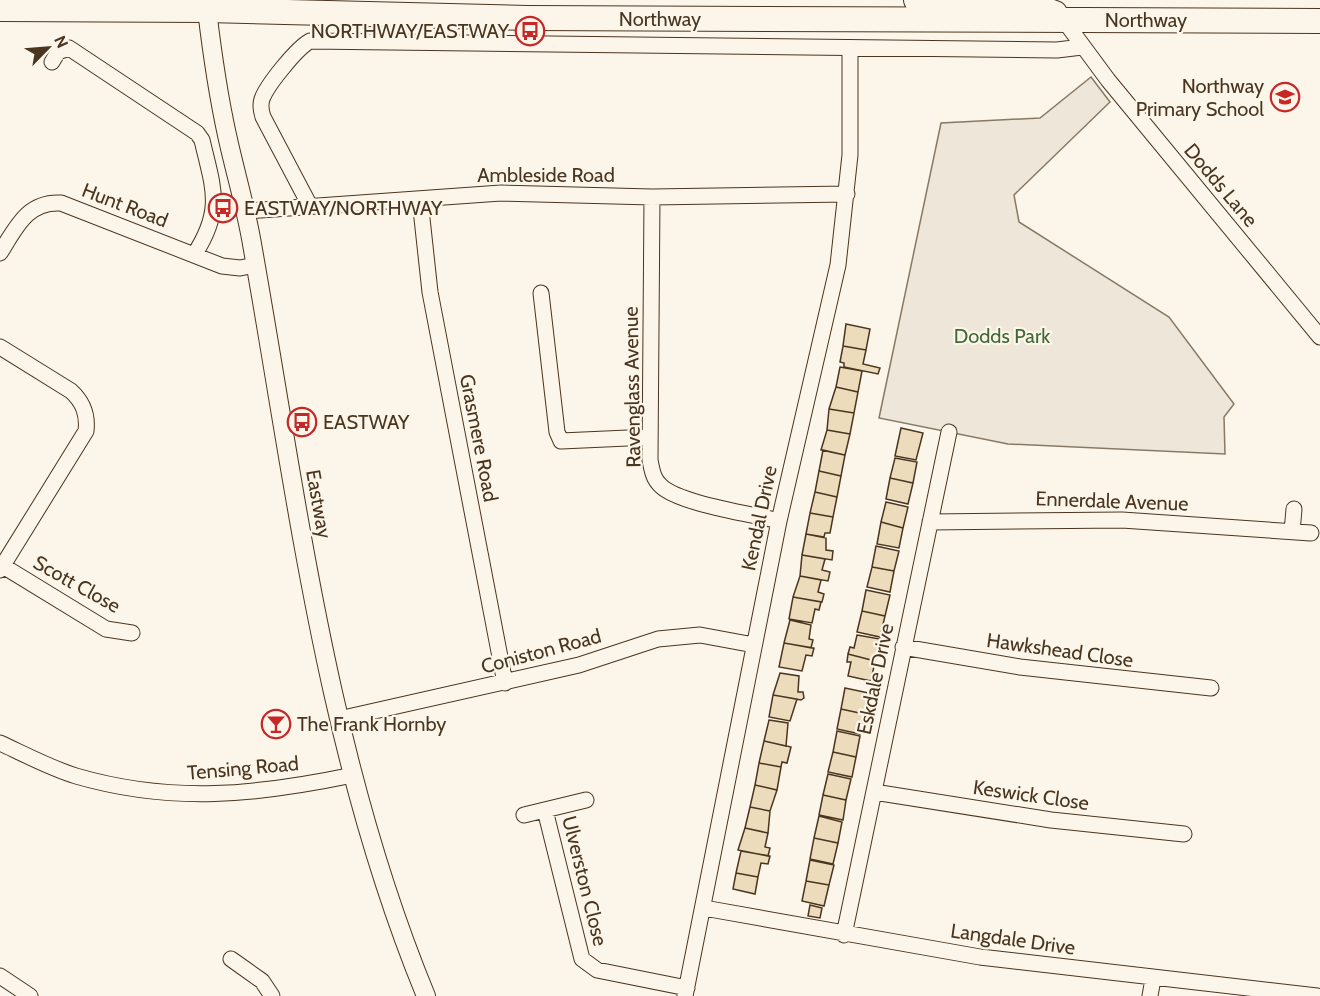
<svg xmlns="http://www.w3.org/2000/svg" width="1320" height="996" font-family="Cabin,sans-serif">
<rect width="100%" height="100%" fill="#fbf6e9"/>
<!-- green -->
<path fill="#ede6d9" stroke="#887966" stroke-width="1.5" d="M1091,77L1110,102L1014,195L1019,222L1169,317L1234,404L1224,417L1225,454L1008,444L879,418L941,123L1040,118Z"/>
<!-- building -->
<path fill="#ecdcbc" stroke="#4a3520" stroke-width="1.5" d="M846,324L870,329L866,350L843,346Z
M843,346L866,350L863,364L880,368L878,374L844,367V363L840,362Z
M840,367L862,371L858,392L836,387Z
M836,387L858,392L854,413L829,409Z
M829,409L854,413L850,434L827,430Z
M901,428L923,433L916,460L895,456Z
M827,430L850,434L845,455L821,450Z
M823,450L845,455L841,476L819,471Z
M895,458L917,462L913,483L890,478Z
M819,471L841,476L837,497L815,492Z
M890,478L913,483L908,504L886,499Z
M815,492L837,497L833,517L810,513Z
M886,502L908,507L903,528L881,522Z
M810,513L833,517L830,533H825L824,537L806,534Z
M881,522L903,528L899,548L877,544Z
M806,534L826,538V550L833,551L832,560L802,555Z
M876,546L899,551L894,571L872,567Z
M802,555L825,559L822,570L830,572L828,581L800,576Z
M872,567L894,571L890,592L867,587Z
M800,576L821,580L818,592L824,594L822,602L793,597Z
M866,590L890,595L885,616L862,611Z
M793,597L821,602L819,610L815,609L812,623L789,619Z
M862,611L885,616L880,637L857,632Z
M790,620L811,625L809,639L813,640L811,648L784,643Z
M857,635L880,639L875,661L848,654L850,647L854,648Z
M784,643L814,648L812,656L806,655L802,671L779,667Z
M848,654L875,661L871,681L848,676L851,662H847Z
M780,673L799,676L798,692H803L804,698L801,700L773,695Z
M845,688L869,693L864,714L841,709Z
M773,695L797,699L790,721L769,717Z
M841,709L864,714L860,734L837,729Z
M769,720L788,723L786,746L764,741Z
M837,731L860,736L856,757L833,752Z
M764,741L791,747L787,763L782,762L781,767L759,763Z
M833,752L856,757L852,777L828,772Z
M759,763L781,767L777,790L755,785Z
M828,774L851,779L846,800L823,795Z
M755,785L777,790L770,811L750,807Z
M823,795L846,800L843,820L819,815Z
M750,807L770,811L768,833L745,828Z
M819,816L842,822L838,843L814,838Z
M745,828L768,833L765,847L770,848L768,856L738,850Z
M814,838L838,843L833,864L810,859Z
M741,851L770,856L768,864L761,863L758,877L736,873Z
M810,860L834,865L829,885L806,881Z
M736,873L758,877L755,894L733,889Z
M806,881L829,885L824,906L802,901Z
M810,905L822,908L820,918L808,916Z"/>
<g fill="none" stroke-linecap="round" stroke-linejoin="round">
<!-- minor casing -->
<g stroke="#4a3520" stroke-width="17">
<path id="minor" d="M1060,15L1108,80L1320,337
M52,62L58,52L69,48L197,133L202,140C213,188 224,209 194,255
M652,197L650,460C652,470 653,479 661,486C680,504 752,514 779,521
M420,200L430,292L505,683
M310,206L263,117C261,111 260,105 262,99C267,85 297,48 310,41L1057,50L1082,47
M246,211L501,193L652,197L847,194
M0,253C16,228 27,201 61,203L222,266L240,268L255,265
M541,293L557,432L561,441L650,437
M0,347L71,391C83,402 88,414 86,431L0,570
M930,522L1122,520L1311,533
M1292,532L1294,509
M3,566L106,629L132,633
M903,647L1020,667L1211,688
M339,719L579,665L658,639L700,635L754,645
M0,743C24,754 50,768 76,776C172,804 257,795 353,775
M874,792L1051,820L1184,834
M545,810L582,959L597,970L687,988
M524,815L586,800
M704,908L980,957L1317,996
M844,935L949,432
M231,959L262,981L272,996
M0,976L30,996
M685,996L779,521L838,265L850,155V48
M1150,996L1153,979"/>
</g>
<!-- tertiary casing -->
<g stroke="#4a3520" stroke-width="20">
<path id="tertiary" d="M207,10C212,52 218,94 227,135C235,172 246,208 252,244C297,497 327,757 426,996"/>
</g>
<!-- trunk casing -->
<g stroke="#4a3520" stroke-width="26">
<path id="trunk" d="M916,0L1026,3L1055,13
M0,9L207,10L528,18L1320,21"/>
</g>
<!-- minor -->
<use href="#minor" stroke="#fbf6e9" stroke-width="15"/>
<!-- tertiary -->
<use href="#tertiary" stroke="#fbf6e9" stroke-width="18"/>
<!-- trunk -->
<use href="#trunk" stroke="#fbf6e9" stroke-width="24"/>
</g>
<!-- icons -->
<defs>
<g id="bus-ring" transform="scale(1.5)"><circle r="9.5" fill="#fbf6e9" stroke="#c62828" stroke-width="1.5"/><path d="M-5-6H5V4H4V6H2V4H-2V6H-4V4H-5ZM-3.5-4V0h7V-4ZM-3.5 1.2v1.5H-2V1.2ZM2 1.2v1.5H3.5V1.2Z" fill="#c62828"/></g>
<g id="school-ring" transform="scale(1.5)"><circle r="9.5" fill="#fbf6e9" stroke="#c62828" stroke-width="1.5"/><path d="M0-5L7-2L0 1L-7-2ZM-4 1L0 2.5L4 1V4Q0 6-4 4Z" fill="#c62828"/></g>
<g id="bar-ring" transform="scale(1.5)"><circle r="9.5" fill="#fbf6e9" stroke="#c62828" stroke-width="1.5"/><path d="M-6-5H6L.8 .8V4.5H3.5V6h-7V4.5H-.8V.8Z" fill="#c62828"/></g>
</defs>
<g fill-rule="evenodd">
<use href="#bus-ring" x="530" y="31"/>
<use href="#school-ring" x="1285" y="97"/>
<use href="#bus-ring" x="223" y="208"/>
<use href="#bus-ring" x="302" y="422"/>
<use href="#bar-ring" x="276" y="724"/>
</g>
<g text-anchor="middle" stroke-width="4.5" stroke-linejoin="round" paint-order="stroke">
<!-- street labels -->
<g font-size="20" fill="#4a3520" stroke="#fbf6e9">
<text x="660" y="26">Northway</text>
<text x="1146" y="27">Northway</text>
<text x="546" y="182">Ambleside Road</text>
<text transform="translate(1221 185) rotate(50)" y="7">Dodds Lane</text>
<text transform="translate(125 205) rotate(21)" y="7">Hunt Road</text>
<text transform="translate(632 387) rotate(-91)" y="7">Ravenglass Avenue</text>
<text transform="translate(479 438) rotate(79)" y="7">Grasmere Road</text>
<text transform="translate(1112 501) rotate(2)" y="7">Ennerdale Avenue</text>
<text transform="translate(319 504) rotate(80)" y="7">Eastway</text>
<text transform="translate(759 518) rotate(-78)" y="7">Kendal Drive</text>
<text transform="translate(77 584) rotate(29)" y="7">Scott Close</text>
<text transform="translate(1060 650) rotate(8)" y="7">Hawkshead Close</text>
<text transform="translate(541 651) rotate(-15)" y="7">Coniston Road</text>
<text transform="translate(875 679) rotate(-78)" y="7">Eskdale Drive</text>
<text transform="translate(243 768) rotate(-5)" y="7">Tensing Road</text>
<text transform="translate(1031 795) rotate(8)" y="7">Keswick Close</text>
<text transform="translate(585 881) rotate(76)" y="7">Ulverston Close</text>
<text transform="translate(1013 939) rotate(8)" y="7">Langdale Drive</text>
</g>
<!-- poi labels -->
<g font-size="20" fill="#4a3520" stroke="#fbf6e9" text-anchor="start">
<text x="509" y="38" text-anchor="end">NORTHWAY/EASTWAY</text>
<text x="1264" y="93" text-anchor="end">Northway<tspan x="1264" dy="23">Primary School</tspan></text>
<text x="244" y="215">EASTWAY/NORTHWAY</text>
<text x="323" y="429">EASTWAY</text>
<text x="297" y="731">The Frank Hornby</text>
</g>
<!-- park labels -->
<g font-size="20" fill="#436837" stroke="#fbf6e9">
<text x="1002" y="343">Dodds Park</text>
</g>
</g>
<!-- north arrow -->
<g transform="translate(48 48) rotate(65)" stroke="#fbf6e9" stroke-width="4.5" paint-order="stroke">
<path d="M0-4.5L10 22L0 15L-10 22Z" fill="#4a3520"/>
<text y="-9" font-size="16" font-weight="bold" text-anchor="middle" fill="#4a3520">N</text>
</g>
</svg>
